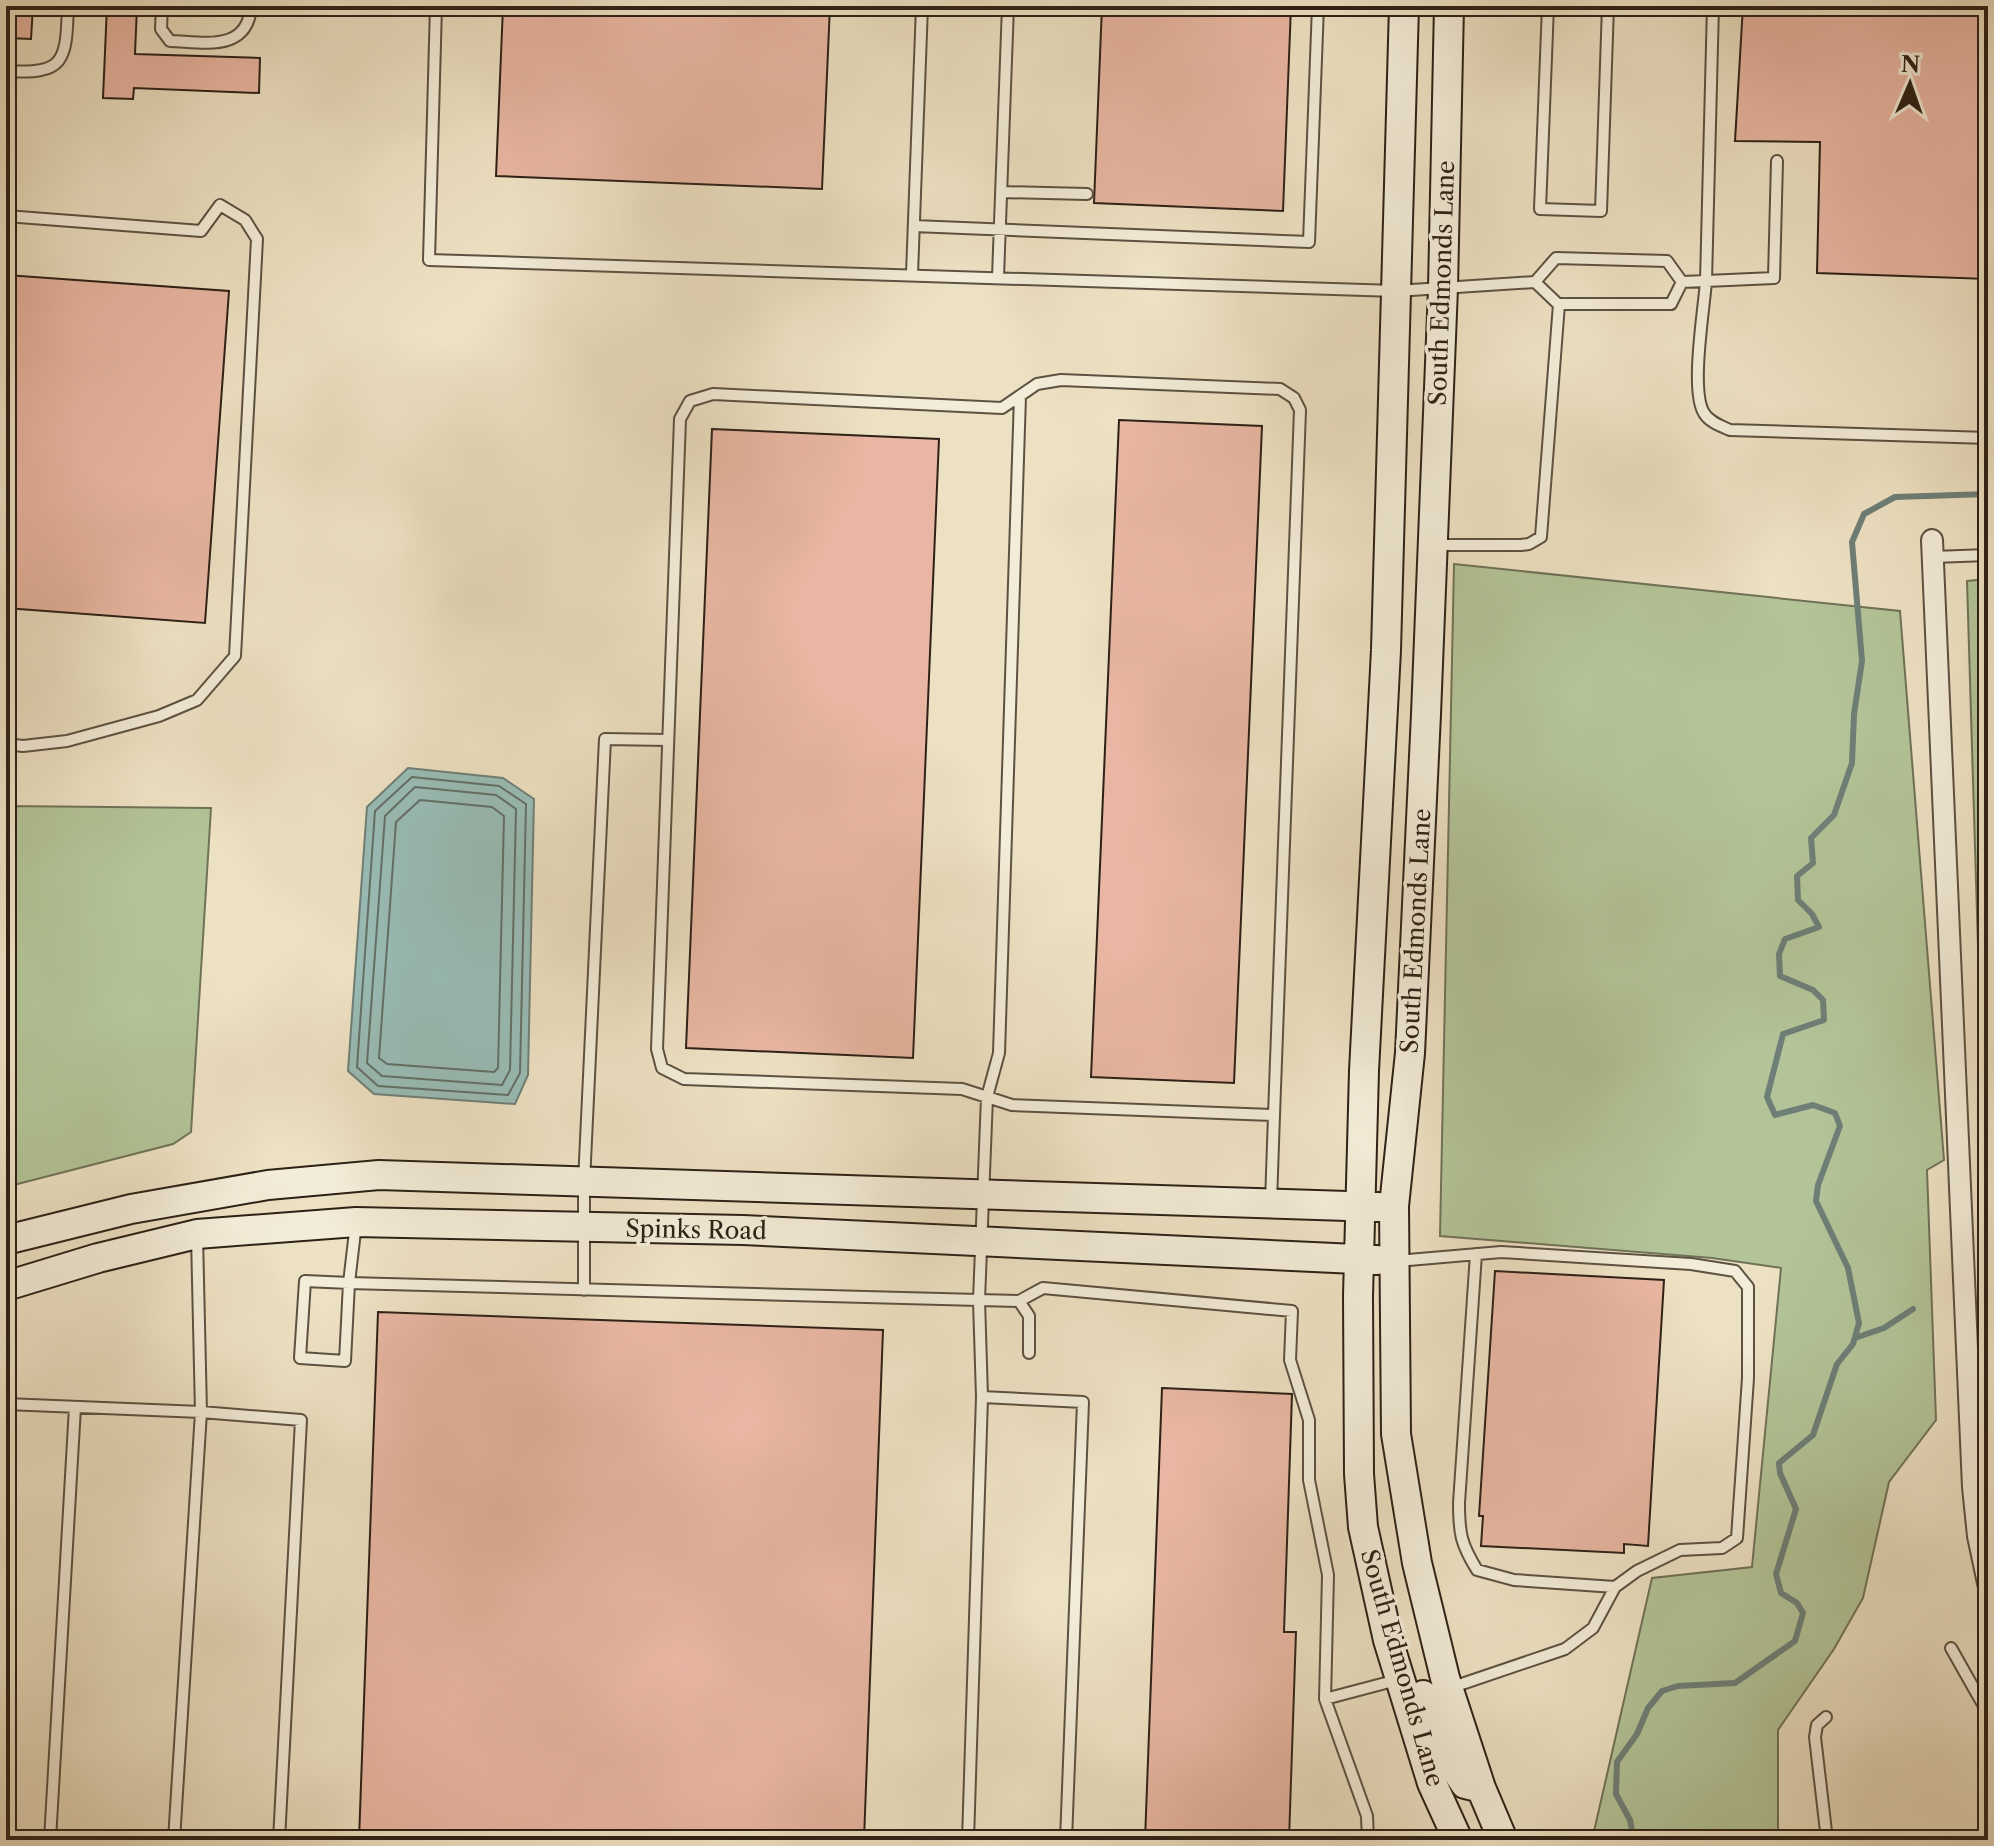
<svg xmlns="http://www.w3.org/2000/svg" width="1994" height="1846" font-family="'Libre Caslon Text',serif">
<rect width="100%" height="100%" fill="#ede1c3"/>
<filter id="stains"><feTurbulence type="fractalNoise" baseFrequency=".0025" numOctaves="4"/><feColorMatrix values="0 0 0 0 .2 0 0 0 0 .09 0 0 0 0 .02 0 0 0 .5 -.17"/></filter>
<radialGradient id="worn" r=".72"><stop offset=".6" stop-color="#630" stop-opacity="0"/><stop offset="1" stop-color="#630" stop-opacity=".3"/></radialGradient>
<!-- green -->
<path fill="#b3c498" stroke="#707258" stroke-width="2" d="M1454,564L1900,611L1944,1160L1927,1170L1936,1420L1889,1482L1863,1598L1834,1649L1778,1730V1840H1592L1652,1578L1752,1567L1781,1268L1712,1258L1440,1236Z
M1988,579V1213H1986L1967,581Z
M6,806L211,808L191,1132L173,1144L6,1187Z"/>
<!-- water -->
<path fill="#99bdb7" stroke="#6e7f77" stroke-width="2" d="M408,768L503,778L534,799L528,1075L515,1104L374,1094L348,1071L367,807Z"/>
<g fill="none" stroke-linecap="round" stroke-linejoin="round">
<!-- shore -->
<path stroke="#636f67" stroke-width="2" d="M412,777L499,786L526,804L520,1073L508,1095L378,1086L357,1067L375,811Z
M415,787L496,795L516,809L510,1070L502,1085L382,1076L367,1063L385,816Z
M420,800L492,807L504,816L498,1068L494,1072L387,1064L379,1058L396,822Z"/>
<!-- stream -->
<path stroke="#6e7f77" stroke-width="6" d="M1855,1338L1884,1328L1913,1309
M1634,1840L1630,1820L1616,1794L1617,1762L1637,1734L1648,1708L1662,1691L1678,1686L1735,1683L1795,1641L1803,1613L1797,1603L1781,1593L1776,1574L1796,1509L1780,1473L1779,1463L1813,1435L1837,1364L1853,1344L1859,1323L1848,1268L1816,1201L1818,1185L1840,1126L1835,1113L1813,1105L1775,1115L1767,1097L1783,1034L1824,1020L1823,1000L1813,990L1780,976L1779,954L1785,939L1819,927L1812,914L1798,900L1797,876L1813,863L1811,838L1834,815L1852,763L1854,714L1862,661L1852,542L1864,514L1895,497L1988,494"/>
</g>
<!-- building -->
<path fill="#e8b6a2" stroke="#2d2117" stroke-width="2" d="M6,6H33L31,39L6,38Z
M107,6H137L135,54L260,58L259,93L134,88L133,99L103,98Z
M503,6H830L822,189L496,176Z
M1102,6H1291L1283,211L1094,203Z
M1743,6H1988V279L1817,273L1820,142L1735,141Z
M6,275L229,291L205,623L6,608Z
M1119,420L1262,426L1234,1083L1091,1077Z
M712,429L939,439L913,1058L686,1048Z
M1495,1271L1664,1280L1648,1546L1624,1544V1553L1481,1546L1483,1516H1479Z
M378,1312L883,1330L864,1840H359Z
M1162,1388L1292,1394L1284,1632H1296L1289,1840H1145Z"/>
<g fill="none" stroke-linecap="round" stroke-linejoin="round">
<!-- service casing -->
<g stroke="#5d5142" stroke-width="14">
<path id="service" d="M162,6L161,29L170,41C203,42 248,53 251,6
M436,6L429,260L1396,291L1535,282
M1548,6L1540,209L1601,211L1608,6
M1713,6L1706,281L1774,278L1777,161
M6,71C66,75 66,60 68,6
M1001,192L1087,194
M6,216L201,231L220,205L245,220L257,239L235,656L197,700L159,716L67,741L23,746L6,744
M914,226L1309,242L1318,6
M1556,258L1667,261L1682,282L1671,304H1558L1535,282Z
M912,274L922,6
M998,277L1008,6
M1682,282L1706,281C1704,310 1690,391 1704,413C1709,422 1721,426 1730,430L1988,438
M1020,396L999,1053L987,1097L979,1300L1019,1301L1043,1288L1292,1311L1290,1360L1309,1420V1480L1328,1575L1325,1699L1367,1816L1368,1840
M1435,545H1521L1529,544L1541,537L1559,304
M1933,557L1988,555
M1271,1202L1274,1115L1300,410L1294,398L1280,389L1061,380L1037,384L1002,408L713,394L690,401L680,419L657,1049L662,1068L684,1079L962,1089L1012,1105L1274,1115
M356,1223L349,1283L345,1361L300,1358L305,1281L349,1283L979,1300L982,1397L1083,1402L1066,1840
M197,1236L201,1412L301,1420L279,1840
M1476,1254L1459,1503C1459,1534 1461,1544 1477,1570L1514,1580L1615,1587
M1397,1261L1501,1252L1691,1264L1735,1271L1748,1287V1378L1737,1538L1722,1548L1680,1550L1637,1571L1615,1587L1593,1628L1565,1649L1450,1688
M584,1290V1182L605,739L668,740
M1019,1301L1029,1316V1353
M6,1404L201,1412L174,1840
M1971,1434L1988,1426
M1951,1648L1977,1694L1988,1687
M1977,1694L1988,1713
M1325,1699L1397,1680
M1826,1717L1817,1725L1815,1737L1827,1840
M50,1840L75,1407
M968,1840L982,1397"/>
</g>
<!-- minor casing -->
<g stroke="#5d5142" stroke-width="24">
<path id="minor" d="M1932,540L1973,1487L1978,1536L1988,1583"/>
</g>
<!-- secondary casing -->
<g stroke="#2d2117" stroke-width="32">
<path id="secondary" d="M1404,6L1386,650L1364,1071L1358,1296L1359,1474L1363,1527L1388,1640L1432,1783L1458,1840
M1449,6L1443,288L1426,714L1410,1053L1394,1206L1396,1434L1417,1563L1445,1678L1481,1788L1503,1840
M6,1240L131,1209L268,1185L379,1175L1378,1207
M6,1286L98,1258L197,1234L356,1222L743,1230L1377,1260
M1423,1695C1435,1727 1446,1756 1465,1784L1481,1788"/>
</g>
<!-- service -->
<use href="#service" stroke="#f3ecd8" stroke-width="10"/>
<!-- minor -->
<use href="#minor" stroke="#f3ecd8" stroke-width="20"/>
<!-- secondary -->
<use href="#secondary" stroke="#f3ecd8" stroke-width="28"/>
</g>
<g text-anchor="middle" stroke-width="7" stroke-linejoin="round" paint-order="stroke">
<!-- street labels -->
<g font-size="24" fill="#2d2117" stroke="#f3ecd8">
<text transform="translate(1442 283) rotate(-88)" y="8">South Edmonds Lane</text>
<text transform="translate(1416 931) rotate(-87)" y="8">South Edmonds Lane</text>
<text transform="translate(696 1230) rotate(1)" y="8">Spinks Road</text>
<text transform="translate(1402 1668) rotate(74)" y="8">South Edmonds Lane</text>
</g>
</g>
<!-- margin -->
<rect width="1994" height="1846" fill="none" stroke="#ede1c3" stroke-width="32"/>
<rect x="8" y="8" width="1978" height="1830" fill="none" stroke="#2d2117" stroke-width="4"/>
<rect x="16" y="16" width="1962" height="1814" fill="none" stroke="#2d2117" stroke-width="2"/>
<!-- north arrow -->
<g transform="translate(1910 84) rotate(2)" stroke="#f3ecd8" stroke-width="6" paint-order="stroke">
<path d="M0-6L14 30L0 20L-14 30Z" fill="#2d2117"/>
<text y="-12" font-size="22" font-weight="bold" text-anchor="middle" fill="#2d2117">N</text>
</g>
<rect width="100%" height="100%" filter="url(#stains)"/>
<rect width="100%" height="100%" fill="url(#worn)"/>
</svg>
